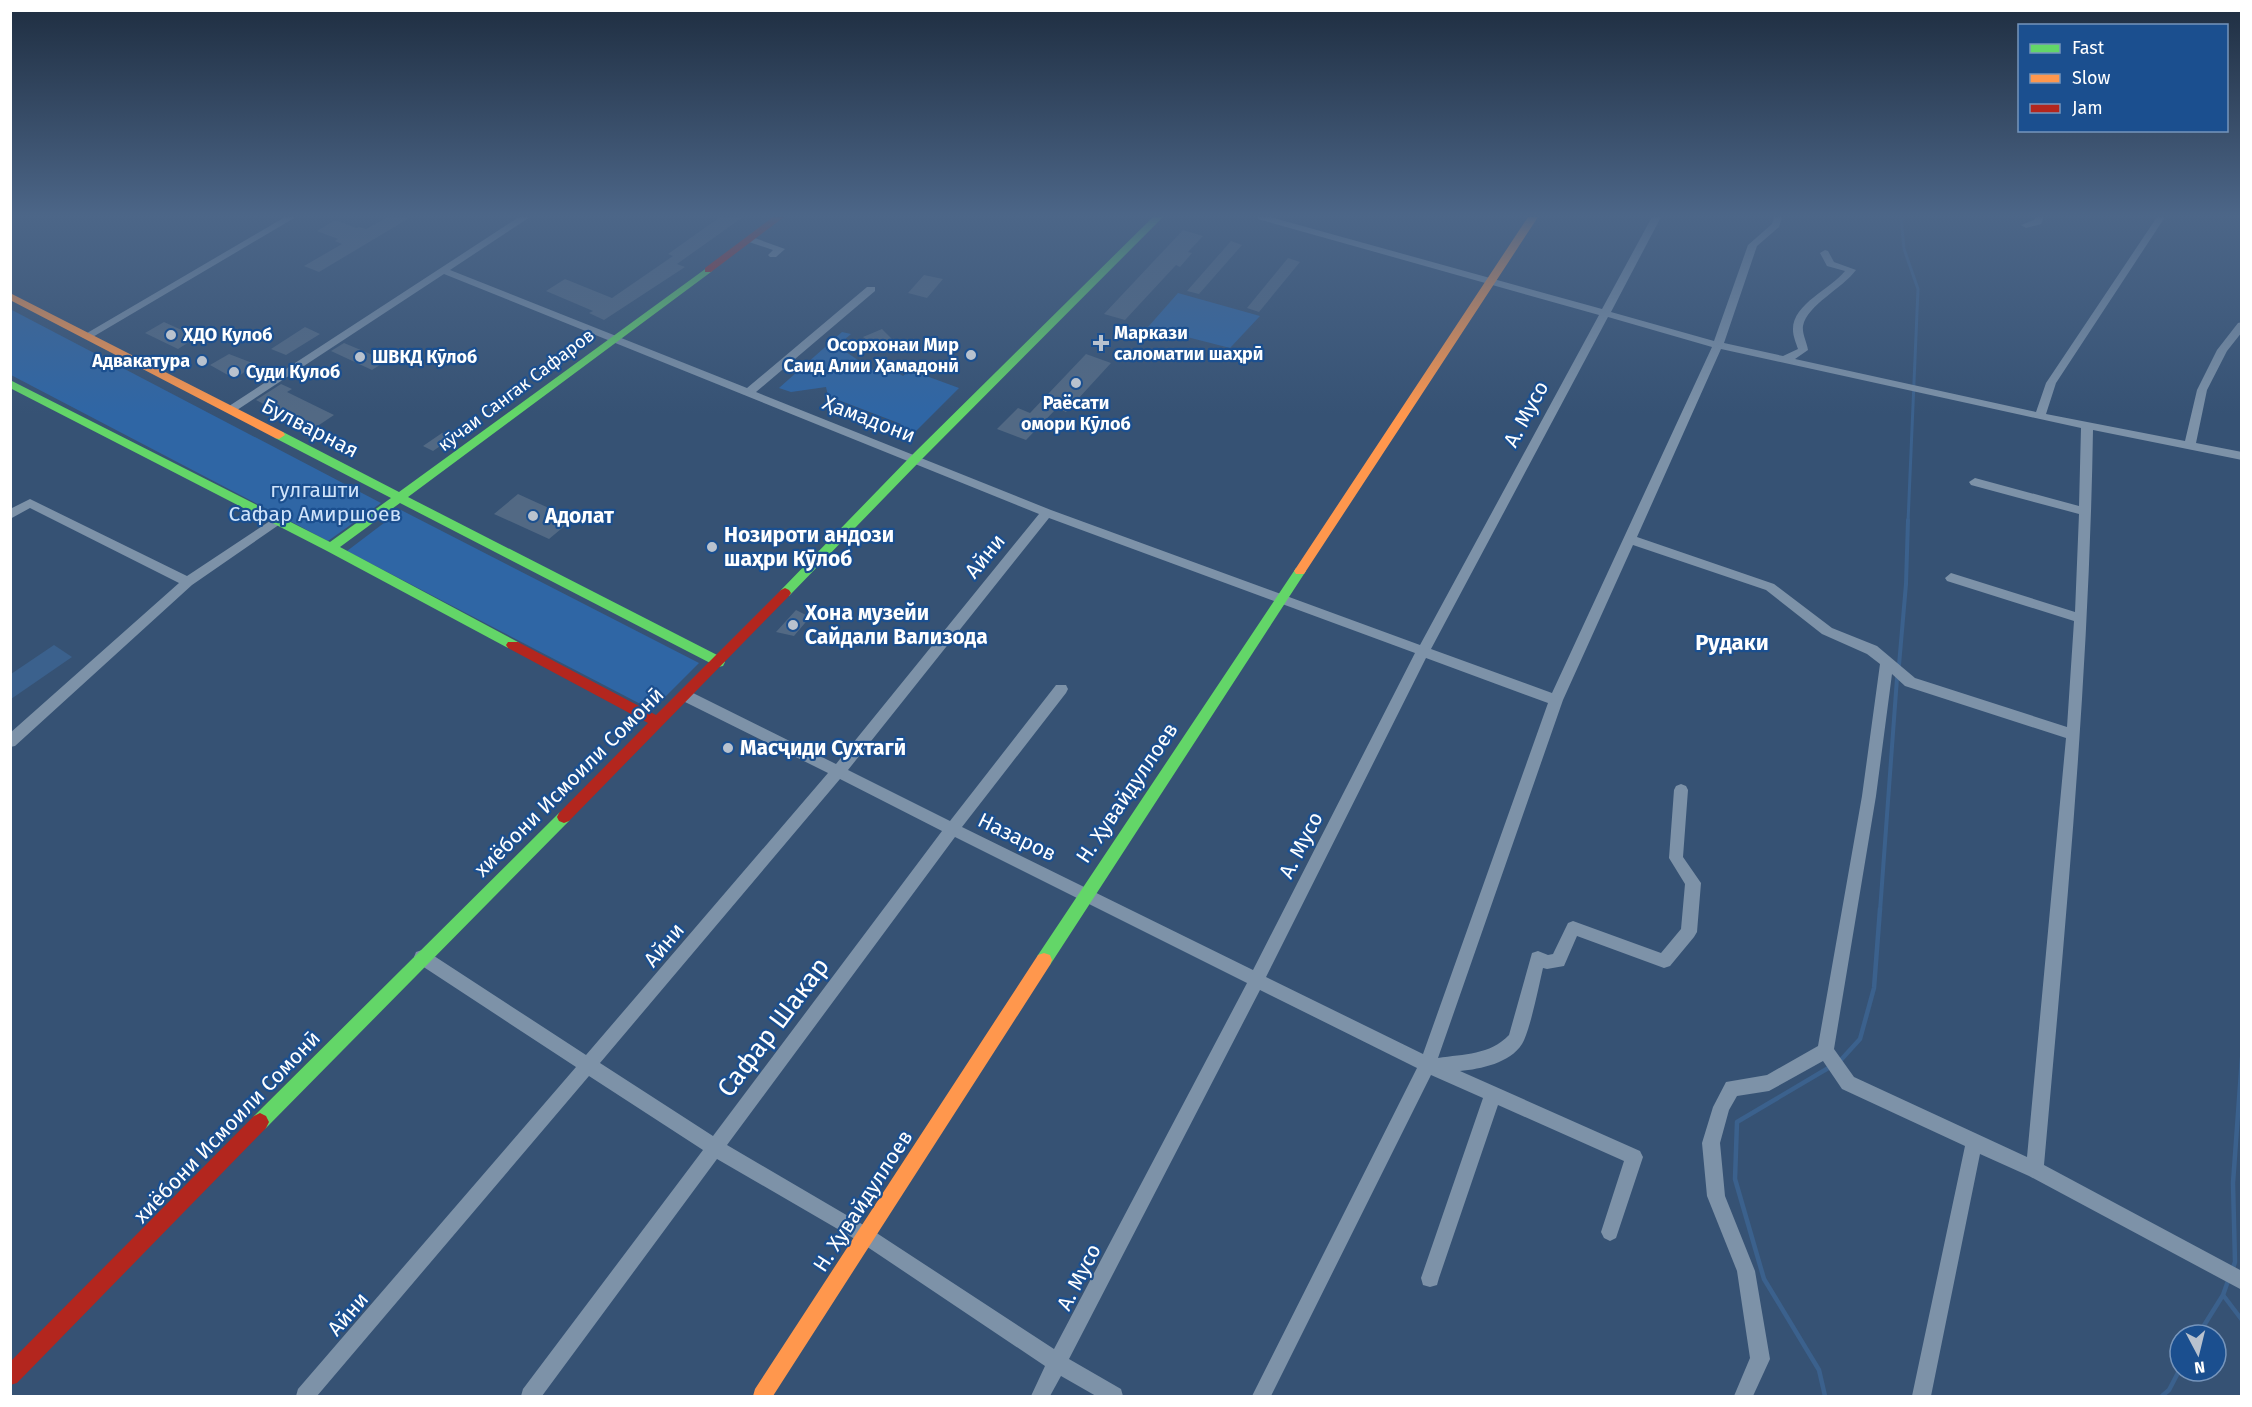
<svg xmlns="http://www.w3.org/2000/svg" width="2252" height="1407" font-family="'Fira Sans',sans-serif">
<rect width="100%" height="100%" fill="#365274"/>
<!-- green -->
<path fill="#2f66a5" d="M1178,293L1260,316L1230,348L1148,327Z
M10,309L381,503L328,541L11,375Z
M842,332L851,334L837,346L873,370L890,368L903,376L910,370L959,388L909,438L893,432L901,424L828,396L826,387L791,392L779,388Z
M401,510L699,663L652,710L347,551Z"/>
<!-- water -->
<path fill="#3b618d" d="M54,645L72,657L11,699V674Z"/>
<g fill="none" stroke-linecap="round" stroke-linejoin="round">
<!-- stream-far2 -->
<path stroke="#3b618d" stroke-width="3" d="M1901,217L1904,249L1918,289L1908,522"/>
<!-- stream-far1 -->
<path stroke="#3b618d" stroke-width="4" d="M1899,665L1906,584L1908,520
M1880,911L1897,678"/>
<!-- stream -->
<path stroke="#3b618d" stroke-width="4.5" d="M1839,1062L1860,1039L1874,988L1880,909
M2232,1271L2235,1262L2233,1183L2242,1058
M2223,1295L2242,1320
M2198,1335L2223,1295L2229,1278
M1825,1396L1819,1370L1764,1279L1735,1179L1737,1122L1830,1067
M2162,1396L2169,1390L2180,1369"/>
</g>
<!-- building -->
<path fill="#526984" d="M388,217H411L319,272L304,266L342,244L335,241L338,239L317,231L335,220L356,228L359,227L366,229Z
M720,217H743L677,264L685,267L604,320L589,313L593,311L546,291L565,279L612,298L673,256L668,254Z
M1183,230L1203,236L1188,252L1192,253L1180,267L1176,265L1125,320L1104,314Z
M1231,241L1242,245L1199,294L1187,291Z
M1288,258L1300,262L1259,312L1247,308Z
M924,275L943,279L927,298L908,293Z
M164,322L197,337L178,349L145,333Z
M305,327L320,334L286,355L271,349Z
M882,329L892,339L886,341L893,349L882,353L863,337Z
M344,343L368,353L386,361L372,370L331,351Z
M229,354L255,364L235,379L210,365Z
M1086,354L1111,363L1066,412L1057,408L1026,440L997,429L1018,408L1030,413Z
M281,384L292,389L287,392L334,415L313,429L256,400Z
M442,433L452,438L433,451L423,446Z
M518,494L573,519L549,539L494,514Z
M796,610L810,617L794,636L776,632Z"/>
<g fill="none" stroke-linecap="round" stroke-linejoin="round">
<!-- street -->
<path fill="#7d92a8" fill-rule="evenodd" d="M285,217H296L91,338H83L82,336Z
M519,217H530L450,270L747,388L867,287H875V291L756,392L1051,510L1420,645L1599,315L1258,219L1257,217H1270L1602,309L1652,217H1661L1611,312L1714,341L1748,245L1772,224L1774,217H1782L1779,227L1757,246L1724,343L1783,356L1798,349C1796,343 1793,336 1793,330C1792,304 1831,289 1845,271L1827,266L1820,253L1825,250L1828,251L1834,262L1856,270C1843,288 1807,305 1803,326C1802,334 1807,342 1808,350L1795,359L2036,412L2046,383L2157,217H2165L2056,383L2046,414L2185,441L2197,390L2217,350L2238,323L2242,322V332L2227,351L2207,390L2196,443L2242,452V460L2093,430C2089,676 2066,920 2044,1165L2242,1271V1290L2029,1176L1980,1154L1931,1396H1912L1965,1146L1842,1089L1823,1061L1769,1091L1737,1096L1729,1110L1720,1143L1725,1196L1755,1271L1770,1359L1753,1396H1734L1750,1358L1737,1271L1707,1196L1702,1143L1713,1107L1726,1082L1767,1075L1818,1046L1862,796L1880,664L1867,654L1822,634L1766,590L1633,545L1563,700L1438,1058C1464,1054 1490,1055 1509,1035L1532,953L1538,951L1548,955L1553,954L1568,923L1573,921L1661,953L1681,929L1685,884L1669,858L1674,790L1676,786L1681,784L1686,786L1688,790L1683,857L1701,883L1697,932L1694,937L1670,966L1664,968L1577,936L1564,966L1547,969L1543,968C1539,985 1530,1031 1522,1044C1510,1063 1481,1069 1460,1071L1640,1151L1643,1157L1616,1238L1610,1241L1604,1238L1601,1232L1624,1161L1498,1105L1439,1278L1437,1285L1430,1287L1423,1285L1421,1278L1483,1098L1431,1075L1271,1396H1252L1417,1068L1260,990L1069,1359L1121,1389L1123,1396H1096L1061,1376L1050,1396H1031L1045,1366L860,1242L717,1159L542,1396H521L523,1389L703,1150L589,1076L317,1396H296L298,1389L576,1067L416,962L414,957L416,952L422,950L428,952L586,1055L828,773L681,700L679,696L681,692H691L836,764L1039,514L444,274L234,412H226V408ZM1608,317L1712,347L1552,693L1431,649ZM1721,349L2081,428L2079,506L1975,478L1969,482L1971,485L2079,514L2075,612L1951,573L1945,578L1947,581L2074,621L2067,727L1915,678L1877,646L1832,628L1774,584L1637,537ZM1049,518L1415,653L1253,970L962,827L1066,693L1068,689L1066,685H1056L950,821L848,770ZM1426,658L1548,703L1423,1054L1266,977ZM1892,674L1905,686L2066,738L2027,1157L1854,1077L1834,1049L1876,796ZM840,779L942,831L713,1136L600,1063ZM955,837L1247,983L1054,1349L872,1230L727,1145Z
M2036,217H2044L2041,224L2026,228L2021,225L2034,220Z
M746,237H752L785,249L776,257H770L768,255L773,250L746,241Z
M30,499L187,576L273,519L277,518L283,522L192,585L15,746L10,747V733L179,583L30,508L10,519V509Z"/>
<!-- fast -->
<path fill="#63d668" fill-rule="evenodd" d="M1153,217H1163L920,461L789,596H781L779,593L781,590L912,455Z
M708,267L713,270L711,272L408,497L723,658L725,662L723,666L718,667L400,503L340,547L518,642L520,645L518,648H508L327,551L10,388V380L330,542L391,498L275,438V432H283L399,492Z
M1300,567L1306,571L1304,574L1050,965L1044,967L1038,965L1036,960L1038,955L1296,568Z
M564,811L569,813L571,817L569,821L266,1128L260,1131L254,1128L251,1122L254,1116L559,813Z"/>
<!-- slow -->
<path fill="#ff974d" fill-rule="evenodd" d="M1528,217H1538L1304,574H1296L1294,571L1296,568Z
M10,293L283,432L285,435L279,439L275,438L10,300Z
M1044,953L1050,955L1052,960L1050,965L773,1396H753L755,1389L1038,955Z"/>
<!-- jam -->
<path fill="#b3261e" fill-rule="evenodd" d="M773,217H784L711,272H705V268Z
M785,588L789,590L791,593L789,596L569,821L564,823L559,821L557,817L559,813L648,723L508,648L506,645L508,642H518L656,715L781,590Z
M260,1113L266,1116L269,1122L266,1128L17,1383L10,1385V1362L254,1116Z"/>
</g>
<!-- sky -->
<linearGradient id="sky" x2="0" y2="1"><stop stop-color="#1e2d40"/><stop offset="0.52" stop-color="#4c6688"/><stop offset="1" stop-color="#4c6688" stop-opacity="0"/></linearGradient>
<rect width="2252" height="414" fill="url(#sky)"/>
<!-- markers -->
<g fill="#b9c2ce" stroke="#1b4f8f" stroke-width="2">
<circle cx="171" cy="335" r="6"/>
<path d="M1098 334h6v6h6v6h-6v6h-6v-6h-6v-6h6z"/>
<circle cx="971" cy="355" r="6"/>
<circle cx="360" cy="357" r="6"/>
<circle cx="202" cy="361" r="6"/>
<circle cx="234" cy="372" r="6"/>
<circle cx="1076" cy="383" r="6"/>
<circle cx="533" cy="516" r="6"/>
<circle cx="712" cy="547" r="6"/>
<circle cx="793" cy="625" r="6"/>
<circle cx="728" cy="748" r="6"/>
</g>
<g text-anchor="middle" stroke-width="4.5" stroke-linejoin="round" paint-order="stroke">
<!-- far-poi labels -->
<g font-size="18" font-weight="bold" fill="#fff" stroke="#1b4f8f" text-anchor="start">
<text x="1114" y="339">Маркази<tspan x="1114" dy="21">саломатии шаҳрӣ</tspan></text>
<text x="183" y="341">ХДО Кулоб</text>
<text x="959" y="351" text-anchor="end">Осорхонаи Мир<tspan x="959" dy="21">Саид Алии Ҳамадонӣ</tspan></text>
<text x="372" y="363">ШВКД Кӯлоб</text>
<text x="190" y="367" text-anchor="end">Адвакатура</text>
<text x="246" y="378">Суди Кулоб</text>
<text x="1076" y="409" text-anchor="middle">Раёсати<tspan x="1076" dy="21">омори Кӯлоб</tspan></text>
</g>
<!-- far-street labels -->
<g font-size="18" fill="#fff" stroke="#1b4f8f">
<text transform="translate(516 390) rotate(-37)" y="6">кӯчаи Сангак Сафаров</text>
</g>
<!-- street labels -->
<g font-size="21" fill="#fff" stroke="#1b4f8f">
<text transform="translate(1526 414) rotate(-62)" y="7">А. Мусо</text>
<text transform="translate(869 419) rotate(21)" y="7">Ҳамадони</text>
<text transform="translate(310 428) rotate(27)" y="7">Булварная</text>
<text transform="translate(985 556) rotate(-51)" y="7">Айни</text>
<text transform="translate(569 782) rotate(-45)" y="7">хиёбони Исмоили Сомонӣ</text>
<text transform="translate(1127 793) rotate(-56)" y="7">Н. Ҳувайдуллоев</text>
<text transform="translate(1017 837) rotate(26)" y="7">Назаров</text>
<text transform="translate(1301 845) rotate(-63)" y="7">А. Мусо</text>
<text transform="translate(664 945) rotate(-50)" y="7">Айни</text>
<text transform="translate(227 1127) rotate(-46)" y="7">хиёбони Исмоили Сомонӣ</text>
<text transform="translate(863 1201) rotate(-57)" y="7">Н. Ҳувайдуллоев</text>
<text transform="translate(1079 1277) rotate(-63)" y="7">А. Мусо</text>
<text transform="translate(348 1314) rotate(-49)" y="7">Айни</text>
</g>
<!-- park labels -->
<g font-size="21" fill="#cfe3fa" stroke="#1b4f8f">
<text x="315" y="497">гулгашти<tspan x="315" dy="24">Сафар Амиршоев</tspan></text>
</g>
<!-- poi labels -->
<g font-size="21" font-weight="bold" fill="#fff" stroke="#1b4f8f" text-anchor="start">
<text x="545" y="523">Адолат</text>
<text x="724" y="542">Нозироти андози<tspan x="724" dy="24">шаҳри Кӯлоб</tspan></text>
<text x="805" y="620">Хона музейи<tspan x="805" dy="24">Сайдали Вализода</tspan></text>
<text x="740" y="755">Масҷиди Сухтагӣ</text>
</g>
<!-- neighbourhood labels -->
<g font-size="22" font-weight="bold" fill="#fff" stroke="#1b4f8f">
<text x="1732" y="650">Рудаки</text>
</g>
<!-- near-street labels -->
<g font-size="26" fill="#fff" stroke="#1b4f8f">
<text transform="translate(773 1027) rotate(-53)" y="9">Сафар Шакар</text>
</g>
</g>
<!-- border -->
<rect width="2252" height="1407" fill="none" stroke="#ffffff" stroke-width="24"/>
<!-- legend -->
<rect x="2018" y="24" width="210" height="108" fill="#1b4f8f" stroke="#7695bc" stroke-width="1.5"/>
<rect x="2030" y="44" width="30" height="9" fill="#63d668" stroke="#7695bc" stroke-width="1.5"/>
<text x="2072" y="54" font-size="18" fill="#ffffff">Fast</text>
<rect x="2030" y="74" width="30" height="9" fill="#ff974d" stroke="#7695bc" stroke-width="1.5"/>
<text x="2072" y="84" font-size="18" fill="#ffffff">Slow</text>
<rect x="2030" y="104" width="30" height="9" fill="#b3261e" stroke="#7695bc" stroke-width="1.5"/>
<text x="2072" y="114" font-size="18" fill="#ffffff">Jam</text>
<!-- north arrow -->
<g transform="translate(2198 1353) rotate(173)"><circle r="28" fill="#1b4f8f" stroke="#7695bc" stroke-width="1.5"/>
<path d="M0-4.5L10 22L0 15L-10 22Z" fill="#b9c2ce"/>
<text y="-9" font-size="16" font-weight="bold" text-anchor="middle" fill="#ffffff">N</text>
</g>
</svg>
